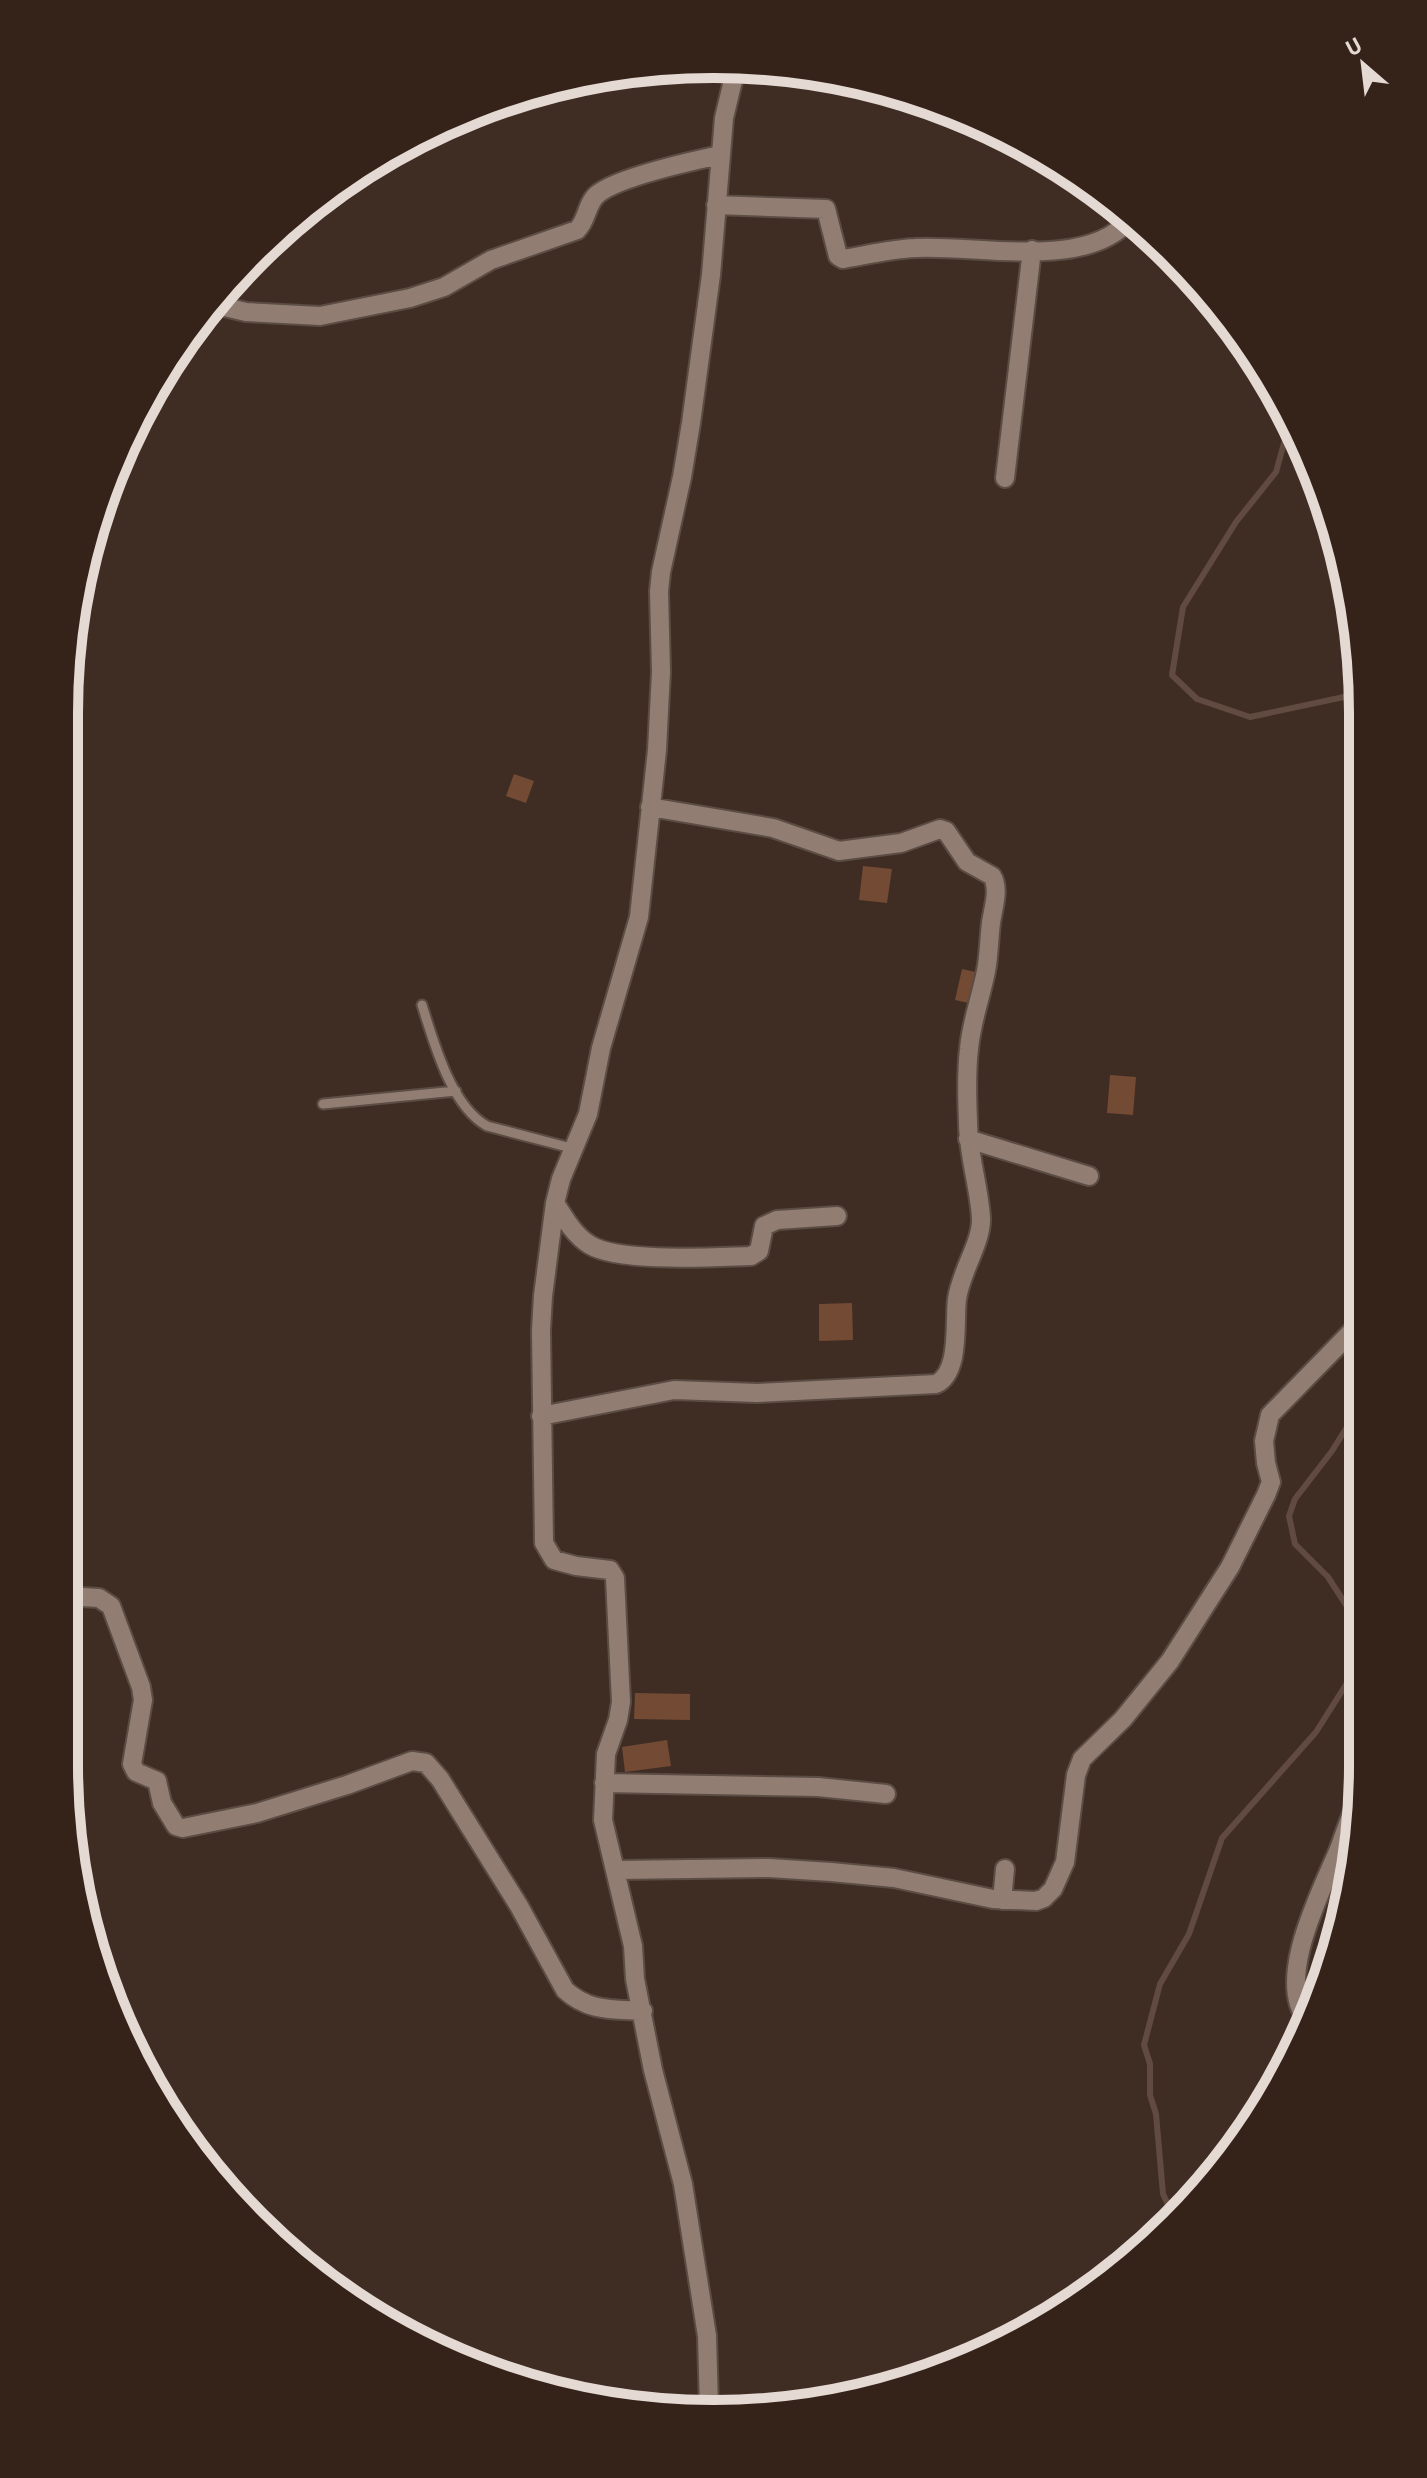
<svg xmlns="http://www.w3.org/2000/svg" width="1427" height="2478" font-family="Barlow,sans-serif">
<rect width="100%" height="100%" fill="#3f2d24"/>
<g fill="none" stroke-linecap="round" stroke-linejoin="round">
<!-- stream -->
<path stroke="#614a40" stroke-width="6" d="M1289,425L1276,472L1236,522L1183,607L1172,675L1197,699L1250,717L1358,694
M1360,1406L1332,1451L1295,1499L1289,1516L1295,1544L1328,1577L1348,1608L1358,1627L1361,1644
M1173,2215L1163,2194L1156,2114L1150,2095V2064L1144,2045L1160,1984L1189,1934L1222,1838L1316,1732L1359,1664L1361,1649"/>
</g>
<!-- building -->
<path fill="#734a34" d="M514,774L534,781L526,803L506,796Z
M863,866L892,869L887,903L859,900Z
M962,969L980,973L973,1004L955,1000Z
M1110,1075L1136,1077L1133,1115L1107,1113Z
M852,1303L853,1340L819,1341V1304Z
M635,1693L690,1694V1720L634,1719Z
M667,1740L671,1766L625,1772L622,1747Z"/>
<g fill="none" stroke-linecap="round" stroke-linejoin="round">
<!-- lane casing -->
<g stroke="#5b4c44" stroke-width="13">
<path id="lane" d="M422,1005C434,1043 451,1106 487,1126L575,1149
M323,1104L456,1091"/>
</g>
<!-- street casing -->
<g stroke="#5b4c44" stroke-width="22">
<path id="street" d="M716,205L826,209L838,256L843,259C867,255 891,249 915,248C975,244 1086,271 1129,220
M212,304L246,312L320,316L410,298L444,287L491,260L577,230C588,220 586,202 599,193C621,177 692,161 720,155
M1005,478L1032,250
M968,1139L1089,1176
M555,1203C565,1219 574,1235 590,1245C620,1263 715,1257 751,1256L759,1251L764,1226L777,1220L837,1216
M541,1416L674,1390L757,1393L936,1384C961,1372 954,1322 957,1299C961,1271 982,1242 981,1218C979,1185 968,1155 968,1122C967,1098 966,1073 969,1049C971,1023 981,997 986,971C989,956 989,939 991,923C993,908 1000,889 992,876L967,862L946,831L940,829L901,843L839,851L773,828L650,807
M1361,1500L1356,1512L1361,1529
M64,1596L99,1598L111,1606L141,1687L143,1700L132,1764L136,1772L157,1781L162,1803L176,1826L183,1828L257,1813L347,1785L412,1761L426,1763L440,1779L519,1906L565,1990C589,2012 613,2009 643,2011
M604,1783L818,1787L886,1794
M617,1870L769,1868L831,1872L894,1878L993,1899L1036,1901L1044,1898L1053,1889L1065,1862L1076,1775L1082,1759L1123,1719L1170,1661L1230,1567L1266,1495L1271,1482L1266,1463L1264,1441L1270,1415L1360,1323
M1002,1900L1005,1869
M1307,2020C1275,1979 1321,1892 1339,1849C1346,1830 1352,1810 1362,1792
M709,2408L707,2336L683,2184L653,2070L635,1979L633,1946L603,1820L606,1754L618,1720L621,1702L615,1578L610,1570L576,1566L554,1560L544,1543L541,1330L543,1296L555,1203L561,1179L588,1114L601,1048L639,917L657,750L661,672L659,591L661,572L682,477L691,423L711,275L724,118L736,68"/>
</g>
<!-- lane -->
<use href="#lane" stroke="#927d72" stroke-width="9"/>
<!-- street -->
<use href="#street" stroke="#927d72" stroke-width="18"/>
</g>
<!-- crop -->
<path d="M0 0H1427V2478H0ZM713 78H714A635 635 0 0 1 1349 713V1765A635 635 0 0 1 714 2400H713A635 635 0 0 1 78 1765V713A635 635 0 0 1 713 78Z" fill="#35231a" fill-rule="evenodd"/>
<path fill="none" stroke="#e5d9d3" stroke-width="10" d="M713 78H714A635 635 0 0 1 1349 713V1765A635 635 0 0 1 714 2400H713A635 635 0 0 1 78 1765V713A635 635 0 0 1 713 78Z"/>
<!-- north arrow -->
<g transform="translate(1363 64) rotate(332)" stroke="#35231a" stroke-width="6" paint-order="stroke">
<path d="M0-6L14 30L0 20L-14 30Z" fill="#e5d9d3"/>
<text y="-12" font-size="22" font-weight="bold" text-anchor="middle" fill="#e5d9d3">U</text>
</g>
</svg>
